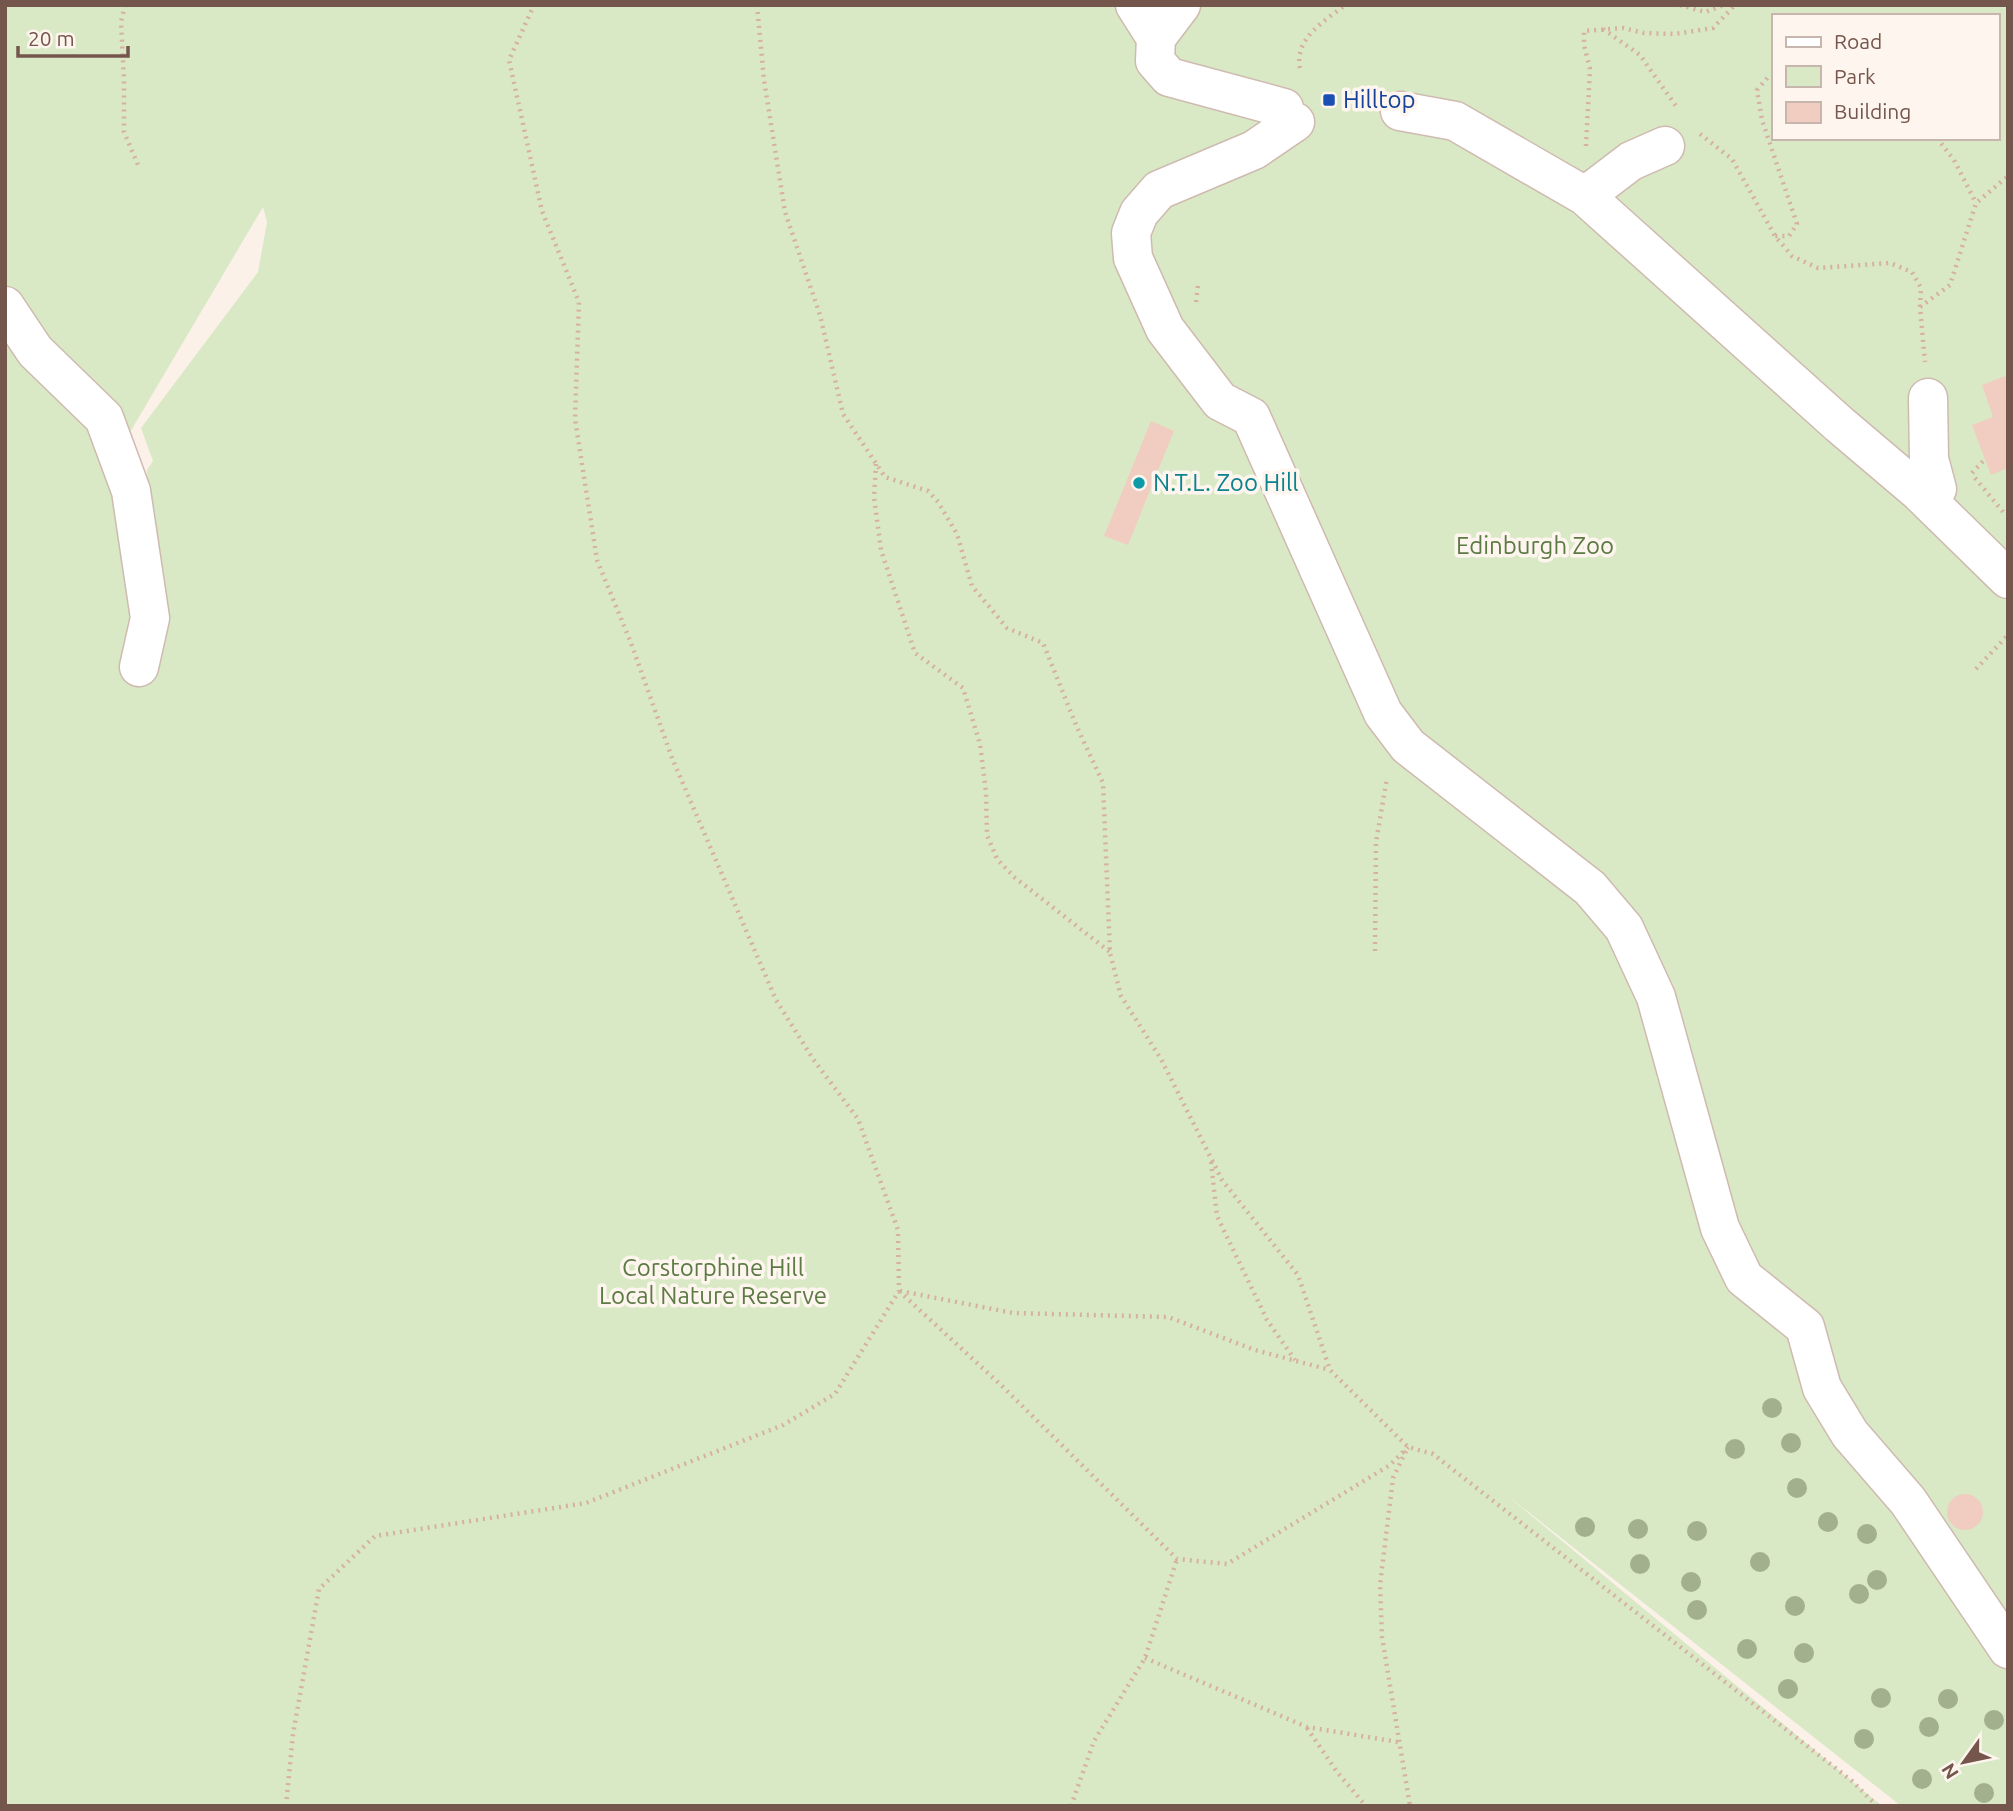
<svg xmlns="http://www.w3.org/2000/svg" width="2013" height="1811" font-family="Ubuntu,sans-serif">
<rect width="100%" height="100%" fill="#fcf1e8"/>
<!-- green -->
<path fill="#d9e9c6" fill-rule="evenodd" d="M5,5H2008V1806H1901L1503,1492L1882,1806H5ZM1773,16H1997V138H1773ZM263,207L267,222L258,272L141,428L153,461L147,470L148,491L126,439Z"/>
<!-- building -->
<path fill="#f0cdc0" d="M2005,376L2008,383V468L1991,475L1972,425L1993,417L1982,385Z
M1151,421L1174,431L1128,545L1104,536Z
M1947 1512a18 18 0 1 1 36 0a18 18 0 1 1-36 0Z"/>
<g fill="none" stroke-linecap="round" stroke-linejoin="round">
<!-- minor casing -->
<g stroke="#cfbab0" stroke-width="41">
<path id="minor" d="M1135,5L1156,38
M1181,5L1156,38L1155,61L1169,77L1284,108
M1400,111L1455,121L1585,196L1839,424L1918,491L2008,579
M1295,122L1254,150L1159,190L1139,213L1131,233L1133,258L1165,329L1220,401L1251,417L1383,713L1408,746L1590,888L1624,928L1656,997L1720,1228L1744,1278L1805,1327L1822,1388L1850,1434L1908,1501L2008,1649
M1585,196L1631,161L1665,146
M5,306L35,351L104,418L131,491L150,618L139,667
M1928,398L1929,459L1937,489"/>
</g>
<!-- path -->
<path stroke="#d6b0a3" stroke-width="4.5" stroke-dasharray="2 5" stroke-linecap="butt" d="M125,5L121,22L124,79V132L138,165
M757,5L764,80L785,212L820,315L843,414L885,477L928,491L938,502L957,534L972,586L1007,628L1043,643L1076,725L1103,783L1110,953L1121,996L1161,1059L1222,1180L1298,1275L1330,1370L1408,1447L1433,1454L1852,1781L1877,1806
M1680,5L1705,12L1724,5
M1603,29L1640,55L1678,109
M1300,68C1294,38 1325,21 1345,5
M1773,75H1770L1757,90L1762,120L1797,224L1789,236H1775
M1700,134L1732,159L1775,236L1792,256L1818,268L1890,263L1912,272L1921,288L1920,307L1925,362
M1937,138L1954,160L1976,203
M1586,146L1590,69L1584,45V31L1623,28L1644,33L1675,34L1713,28L1735,5
M1196,302L1198,285
M1920,307L1950,285L1976,203L2008,176
M876,464L874,497L881,550L915,653L963,688L980,744L986,792L987,835L997,859L1014,877L1110,952
M1972,473L1985,459
M1975,478L2004,513L2008,514
M1976,669L2008,635
M1375,951L1376,842L1387,778
M1211,1162L1217,1216L1267,1320L1295,1360
M899,1291L1001,1385L1177,1559L1227,1564L1390,1465L1408,1447
M900,1291L1013,1313L1168,1317L1255,1350L1330,1370
M1406,1451L1393,1478L1380,1585L1382,1637L1410,1806
M1145,1658L1307,1727L1398,1742
M1307,1728L1337,1772L1366,1806
M286,1806L293,1734L319,1589L375,1536L586,1503L783,1425L835,1394L899,1291L898,1230L858,1119L813,1059L776,1000L672,758L631,643L597,560L575,419L579,302L542,211L509,60L534,5
M1071,1806L1094,1741L1145,1658L1177,1559"/>
<!-- minor -->
<use href="#minor" stroke="#fff" stroke-width="38"/>
</g>
<!-- trees -->
<g fill="#a3b08e">
<circle cx="1772" cy="1408" r="10"/>
<circle cx="1791" cy="1443" r="10"/>
<circle cx="1735" cy="1449" r="10"/>
<circle cx="1797" cy="1488" r="10"/>
<circle cx="1828" cy="1522" r="10"/>
<circle cx="1585" cy="1527" r="10"/>
<circle cx="1638" cy="1529" r="10"/>
<circle cx="1697" cy="1531" r="10"/>
<circle cx="1867" cy="1534" r="10"/>
<circle cx="1760" cy="1562" r="10"/>
<circle cx="1640" cy="1564" r="10"/>
<circle cx="1877" cy="1580" r="10"/>
<circle cx="1691" cy="1582" r="10"/>
<circle cx="1859" cy="1594" r="10"/>
<circle cx="1795" cy="1606" r="10"/>
<circle cx="1697" cy="1610" r="10"/>
<circle cx="1747" cy="1649" r="10"/>
<circle cx="1804" cy="1653" r="10"/>
<circle cx="1788" cy="1689" r="10"/>
<circle cx="1881" cy="1698" r="10"/>
<circle cx="1948" cy="1699" r="10"/>
<circle cx="1994" cy="1720" r="10"/>
<circle cx="1929" cy="1727" r="10"/>
<circle cx="1864" cy="1739" r="10"/>
<circle cx="1922" cy="1779" r="10"/>
<circle cx="1984" cy="1793" r="10"/>
</g>
<!-- markers -->
<rect fill="#1a4fb4" stroke="#fef6ee" stroke-width="2.5" x="1322" y="93" width="14" height="14" rx="3.5"/>
<circle fill="#0f9aa8" stroke="#fef6ee" stroke-width="2.5" cx="1139" cy="483" r="7"/>
<g text-anchor="middle" stroke-width="7" stroke-linejoin="round" paint-order="stroke">
<!-- transit labels -->
<g font-size="24" fill="#164399" stroke="#fef6ee" text-anchor="start">
<text x="1343" y="108">Hilltop</text>
</g>
<!-- culture labels -->
<g font-size="24" fill="#0d838f" stroke="#fef6ee" text-anchor="start">
<text x="1153" y="491">N.T.L. Zoo Hill</text>
</g>
<!-- park labels -->
<g font-size="24" fill="#5b7a44" stroke="#fef6ee">
<text x="1535" y="554">Edinburgh Zoo</text>
<text x="713" y="1276">Corstorphine Hill<tspan x="713" dy="28">Local Nature Reserve</tspan></text>
</g>
</g>
<!-- border -->
<rect width="2013" height="1811" fill="none" stroke="#75564c" stroke-width="14"/>
<!-- legend -->
<rect x="1772" y="14" width="228" height="126" fill="#fef6ee" stroke="#c7b6ad" stroke-width="2"/>
<rect x="1786" y="37" width="35" height="10" fill="#ffffff" stroke="#c7b6ad" stroke-width="2"/>
<text x="1834" y="49" font-size="21" fill="#75564c">Road</text>
<rect x="1786" y="66" width="35" height="21" fill="#d9e9c6" stroke="#c7b6ad" stroke-width="2"/>
<text x="1834" y="84" font-size="21" fill="#75564c">Park</text>
<rect x="1786" y="102" width="35" height="21" fill="#f0cdc0" stroke="#c7b6ad" stroke-width="2"/>
<text x="1834" y="119" font-size="21" fill="#75564c">Building</text>
<!-- north arrow -->
<g transform="translate(1964 1762) rotate(237)" stroke="#fef6ee" stroke-width="5" paint-order="stroke">
<path d="M0-5L12 26L0 18L-12 26Z" fill="#75564c"/>
<text y="-10" font-size="19" font-weight="bold" text-anchor="middle" fill="#75564c">N</text>
</g>
<!-- scale -->
<path d="M18 46v10h110v-10" fill="none" stroke="#75564c" stroke-width="3.5"/>
<text x="28" y="46" font-size="21" fill="#75564c" stroke="#fef6ee" stroke-width="5" paint-order="stroke">20 m</text>
</svg>
